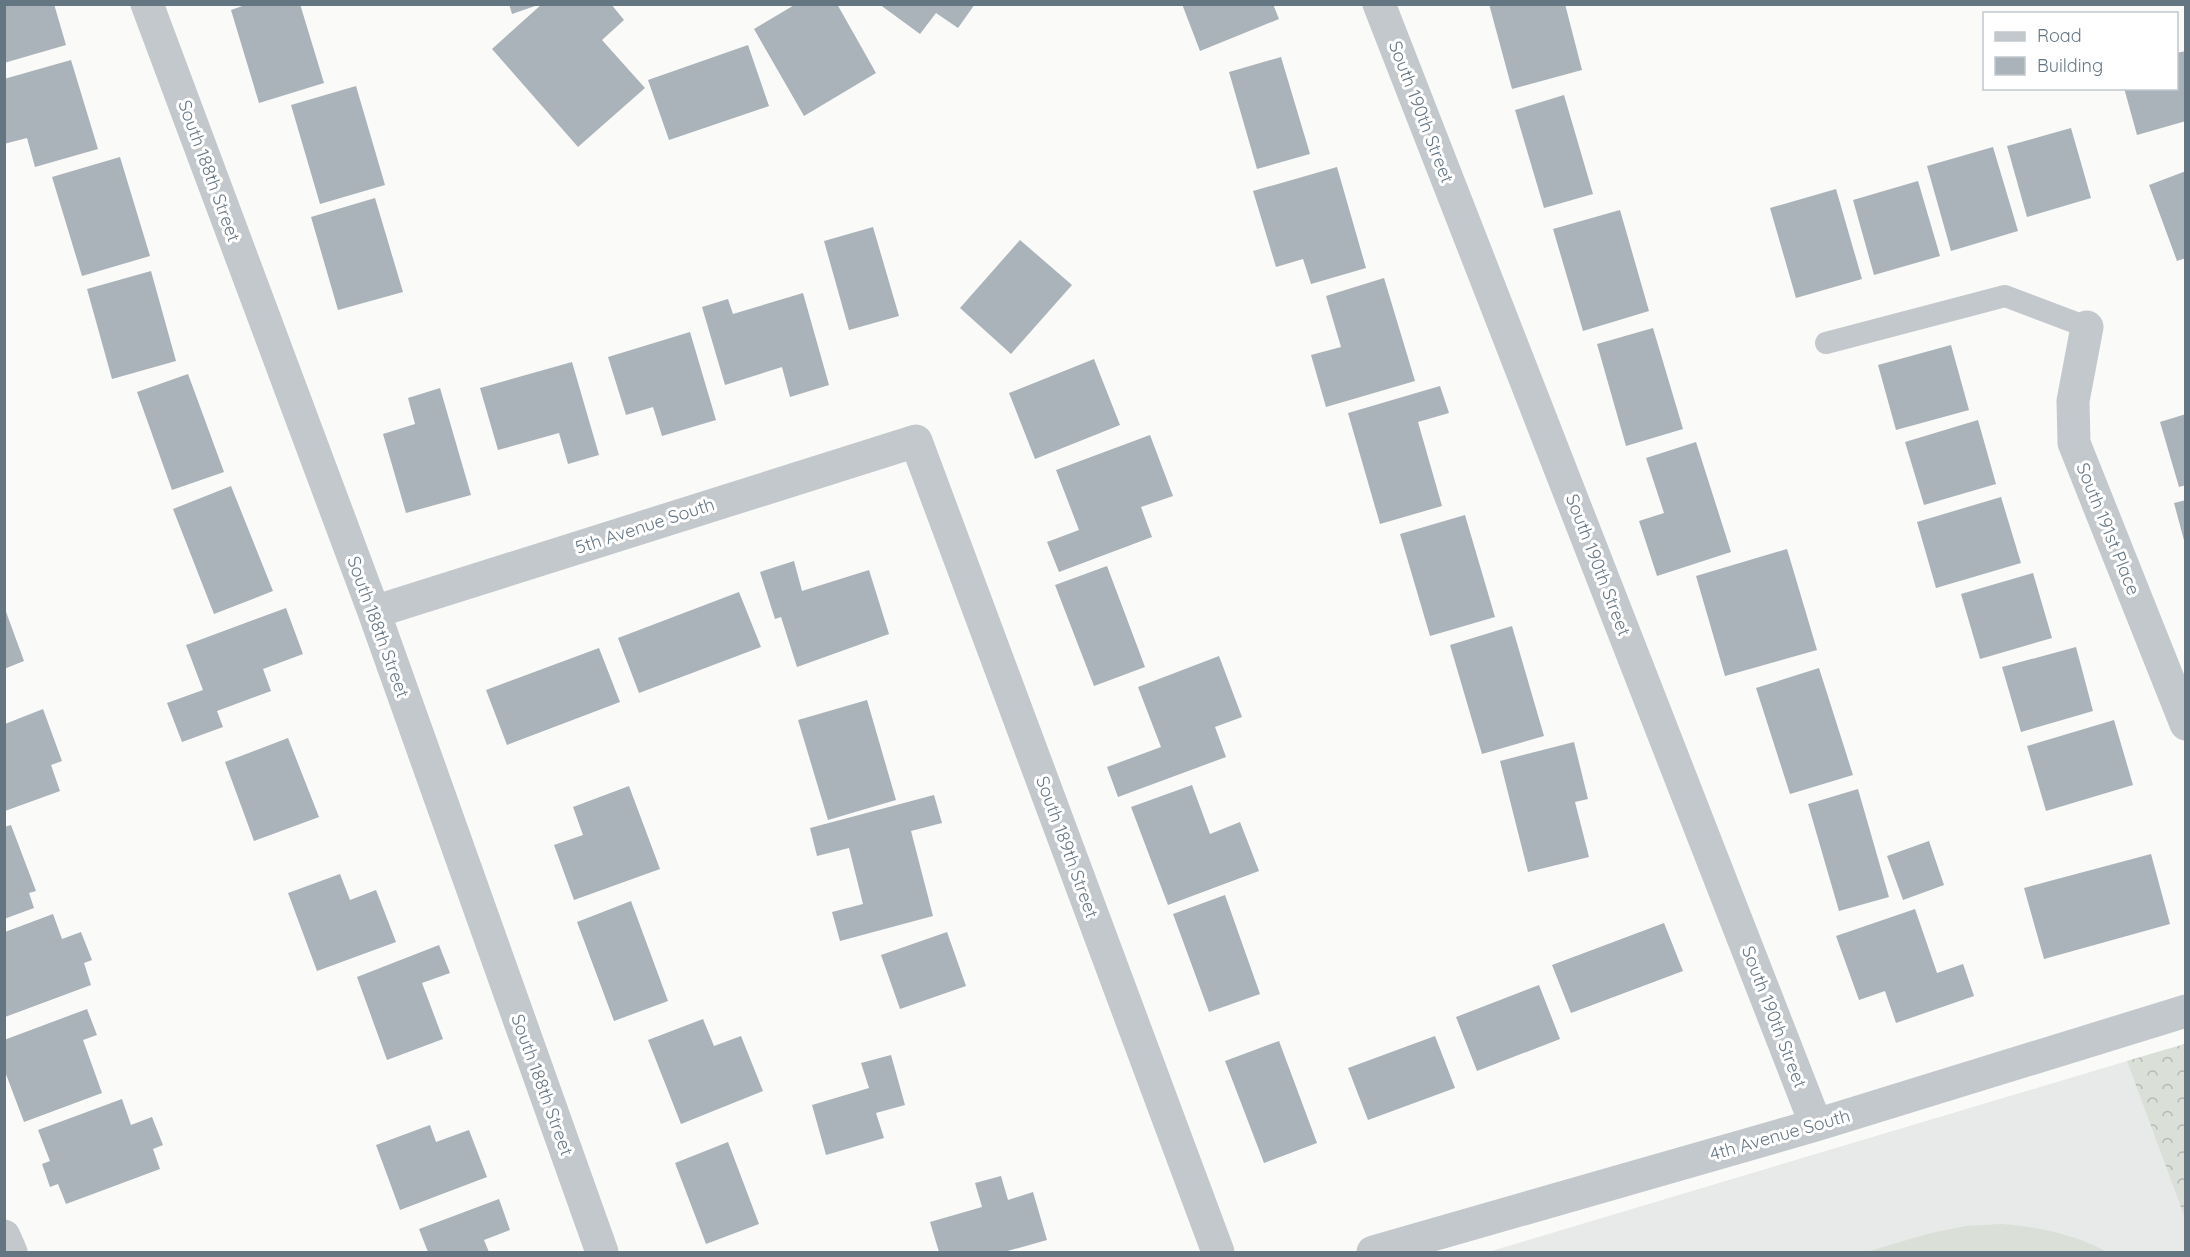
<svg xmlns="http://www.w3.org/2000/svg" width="2190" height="1257" font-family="Quicksand,sans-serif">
<defs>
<pattern id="forest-crowns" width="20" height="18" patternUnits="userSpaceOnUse" patternTransform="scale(1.5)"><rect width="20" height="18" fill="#dadfd7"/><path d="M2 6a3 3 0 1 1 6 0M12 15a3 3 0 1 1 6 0" fill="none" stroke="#b4b9b4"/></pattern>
</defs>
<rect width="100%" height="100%" fill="#fafaf8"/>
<!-- built -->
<path fill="#e8e9e9" d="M2185,1044V1252H1488L2127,1061Z"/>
<!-- green -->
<path fill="#dadfd7" d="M2002,1224C2039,1227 2074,1234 2107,1252H1866L1931,1233L1966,1226Z"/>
<!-- forest -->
<path fill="url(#forest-crowns)" d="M2185,1044H2186L2185,1218L2127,1061Z"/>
<!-- building -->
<path fill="#aab3b9" d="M4,4H54L66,45L4,63Z
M248,4H300L324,83L259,103L231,10Z
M509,4H538V5L512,14Z
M542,4H611L624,20L602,40L645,88L578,147L492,49Z
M796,4H837L876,73L804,116L754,29Z
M879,4H975L958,28L936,13L920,34Z
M1182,4H1273L1279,19L1200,51Z
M1489,4H1565L1582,70L1512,89Z
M748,45L769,106L669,140L648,80Z
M2186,51V121L2137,135L2124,88H2176V53Z
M1281,57L1310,154L1257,169L1229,72Z
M71,60L98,149L35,167L27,138L4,144V79Z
M356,86L385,185L320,204L291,105Z
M1564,95L1593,194L1544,208L1515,110Z
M2071,128L2091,198L2027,217L2007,146Z
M1993,147L2018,231L1951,251L1927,166Z
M120,157L150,256L82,276L52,177Z
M1337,167L1366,268L1311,284L1303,259L1276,267L1253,191Z
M2186,171V258L2177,261L2149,185Z
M1918,181L1940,256L1874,275L1853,200Z
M1836,189L1862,279L1796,298L1770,208Z
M375,198L403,292L338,310L311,217Z
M1620,210L1649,311L1583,331L1553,229Z
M873,227L899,316L849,330L824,241Z
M1020,240L1072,285L1011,354L960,308Z
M151,271L176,361L112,379L87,289Z
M1384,278L1415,381L1326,407L1311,355L1341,347L1326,296Z
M803,293L829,385L790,397L782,367L725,385L702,307L728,299L733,314Z
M1653,328L1683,429L1626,446L1597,344Z
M690,332L716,420L662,436L653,407L626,415L608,357Z
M1951,345L1969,410L1896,430L1878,365Z
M1094,359L1120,425L1035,459L1009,393Z
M572,362L599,455L568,464L559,433L498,450L480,388Z
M188,374L224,472L172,490L137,392Z
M1440,386L1449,413L1418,422L1442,506L1380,524L1348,413Z
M440,388L471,495L406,513L383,434L415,424L408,398Z
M2186,414V485L2179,487L2160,422Z
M1978,420L1996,484L1924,505L1905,442Z
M1150,435L1173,496L1141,507L1152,537L1059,572L1047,542L1079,530L1056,470Z
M1696,442L1731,552L1657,576L1639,521L1664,513L1646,458Z
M231,486L273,591L214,614L173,509Z
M2001,497L2021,563L1936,588L1917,522Z
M2186,500V544H2185L2174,503Z
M1465,515L1495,617L1430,636L1400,534Z
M1787,549L1817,650L1725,676L1696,576Z
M794,561L802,591L869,570L889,634L797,667L781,617L775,619L760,572Z
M1107,566L1145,667L1094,686L1055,585Z
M2033,573L2052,638L1980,659L1961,594Z
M739,592L761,647L639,693L618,638Z
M286,608L303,654L263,669L271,691L217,711L223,727L182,742L167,703L203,690L186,645Z
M5,609L24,661L4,669V610Z
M1512,626L1544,736L1482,754L1450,645Z
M2076,647L2093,711L2021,732L2002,667Z
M599,648L620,702L507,745L486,690Z
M1219,656L1242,717L1215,727L1226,757L1118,797L1107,767L1161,747L1138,687Z
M1819,668L1853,775L1790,794L1756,688Z
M867,700L896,800L828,820L798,720Z
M43,709L62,761L51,765L60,791L5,811V724Z
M2114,720L2133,785L2046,811L2027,746Z
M288,738L319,817L254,841L225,762Z
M1574,742L1588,799L1575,802L1589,857L1528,872L1500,761Z
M1192,785L1210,834L1240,822L1259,871L1168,905L1131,807Z
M629,786L660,869L574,900L554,845L583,835L573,807Z
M1858,789L1889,897L1839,911L1808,804Z
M934,795L942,823L911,831L933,916L840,941L832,912L863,904L849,848L817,856L810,828Z
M11,825L36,891L29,893L34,908L4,919V827Z
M1929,841L1944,885L1903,900L1887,856Z
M2151,854L2170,924L2044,959L2024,888Z
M340,874L350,900L376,890L396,942L317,971L288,893Z
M1225,895L1260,994L1209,1012L1173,914Z
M631,901L668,1001L614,1021L577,922Z
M1915,909L1937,973L1963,964L1974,996L1896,1023L1885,991L1859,1000L1836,936Z
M53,914L62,939L81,932L92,960L84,963L91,985L5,1017V932Z
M1664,923L1683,971L1571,1013L1552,965Z
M947,932L966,986L900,1009L881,955Z
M439,945L450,973L422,983L443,1039L387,1060L357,977Z
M1539,985L1560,1039L1477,1071L1456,1017Z
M87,1009L97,1035L83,1040L102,1093L24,1122L4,1069V1040Z
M703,1019L714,1046L741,1036L763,1091L681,1124L648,1040Z
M1435,1036L1455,1088L1368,1120L1348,1068Z
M1279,1041L1317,1143L1264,1163L1225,1061Z
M891,1055L905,1105L876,1113L884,1138L826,1155L812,1105L869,1088L861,1063Z
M122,1099L131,1125L152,1117L163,1145L153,1149L160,1169L66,1204L58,1184L50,1187L42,1164L50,1161L38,1130Z
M430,1125L436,1142L469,1130L487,1177L400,1210L376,1145Z
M728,1142L759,1224L706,1244L675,1163Z
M1001,1176L1008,1200L1033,1192L1047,1240L1004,1252H939L930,1222L982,1207L975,1183Z
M499,1199L510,1230L484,1240L489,1252H428L419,1229Z"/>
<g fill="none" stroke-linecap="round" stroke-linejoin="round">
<!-- lane -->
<path stroke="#c3c8cc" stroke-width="22" d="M1826,343L2005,296L2087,327"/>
<!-- street -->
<path stroke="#c3c8cc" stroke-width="33" d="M147,4L374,612L602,1252
M1379,4L1816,1125
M2087,327L2073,401L2074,443L2186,724
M374,612L916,441L1218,1252
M4,1236L11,1252
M1373,1252L1816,1125L2186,1011"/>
</g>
<g text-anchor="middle" stroke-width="6" stroke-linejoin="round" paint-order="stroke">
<!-- street labels -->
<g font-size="18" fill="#657683" stroke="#fff">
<text transform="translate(1421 112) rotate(69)" y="6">South 190th Street</text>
<text transform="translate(209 171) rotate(70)" y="6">South 188th Street</text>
<text transform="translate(645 526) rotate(-18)" y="6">5th Avenue South</text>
<text transform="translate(2108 529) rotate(68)" y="6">South 191st Place</text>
<text transform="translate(1598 565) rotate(69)" y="6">South 190th Street</text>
<text transform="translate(378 627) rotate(70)" y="6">South 188th Street</text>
<text transform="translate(1067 847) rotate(70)" y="6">South 189th Street</text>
<text transform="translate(1774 1017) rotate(69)" y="6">South 190th Street</text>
<text transform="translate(542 1085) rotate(70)" y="6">South 188th Street</text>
<text transform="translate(1780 1135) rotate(-16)" y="6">4th Avenue South</text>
</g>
</g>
<!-- border -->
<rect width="2190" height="1257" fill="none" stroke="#657683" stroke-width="12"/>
<!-- legend -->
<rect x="1983" y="12" width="195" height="78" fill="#ffffff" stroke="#c1c8cd" stroke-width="1.5"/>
<rect x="1995" y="32" width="30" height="9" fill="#c3c8cc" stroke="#c1c8cd" stroke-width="1.5"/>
<text x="2037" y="42" font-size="18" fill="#657683">Road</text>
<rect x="1995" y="57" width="30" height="18" fill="#aab3b9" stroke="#c1c8cd" stroke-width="1.5"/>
<text x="2037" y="72" font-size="18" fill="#657683">Building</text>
</svg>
